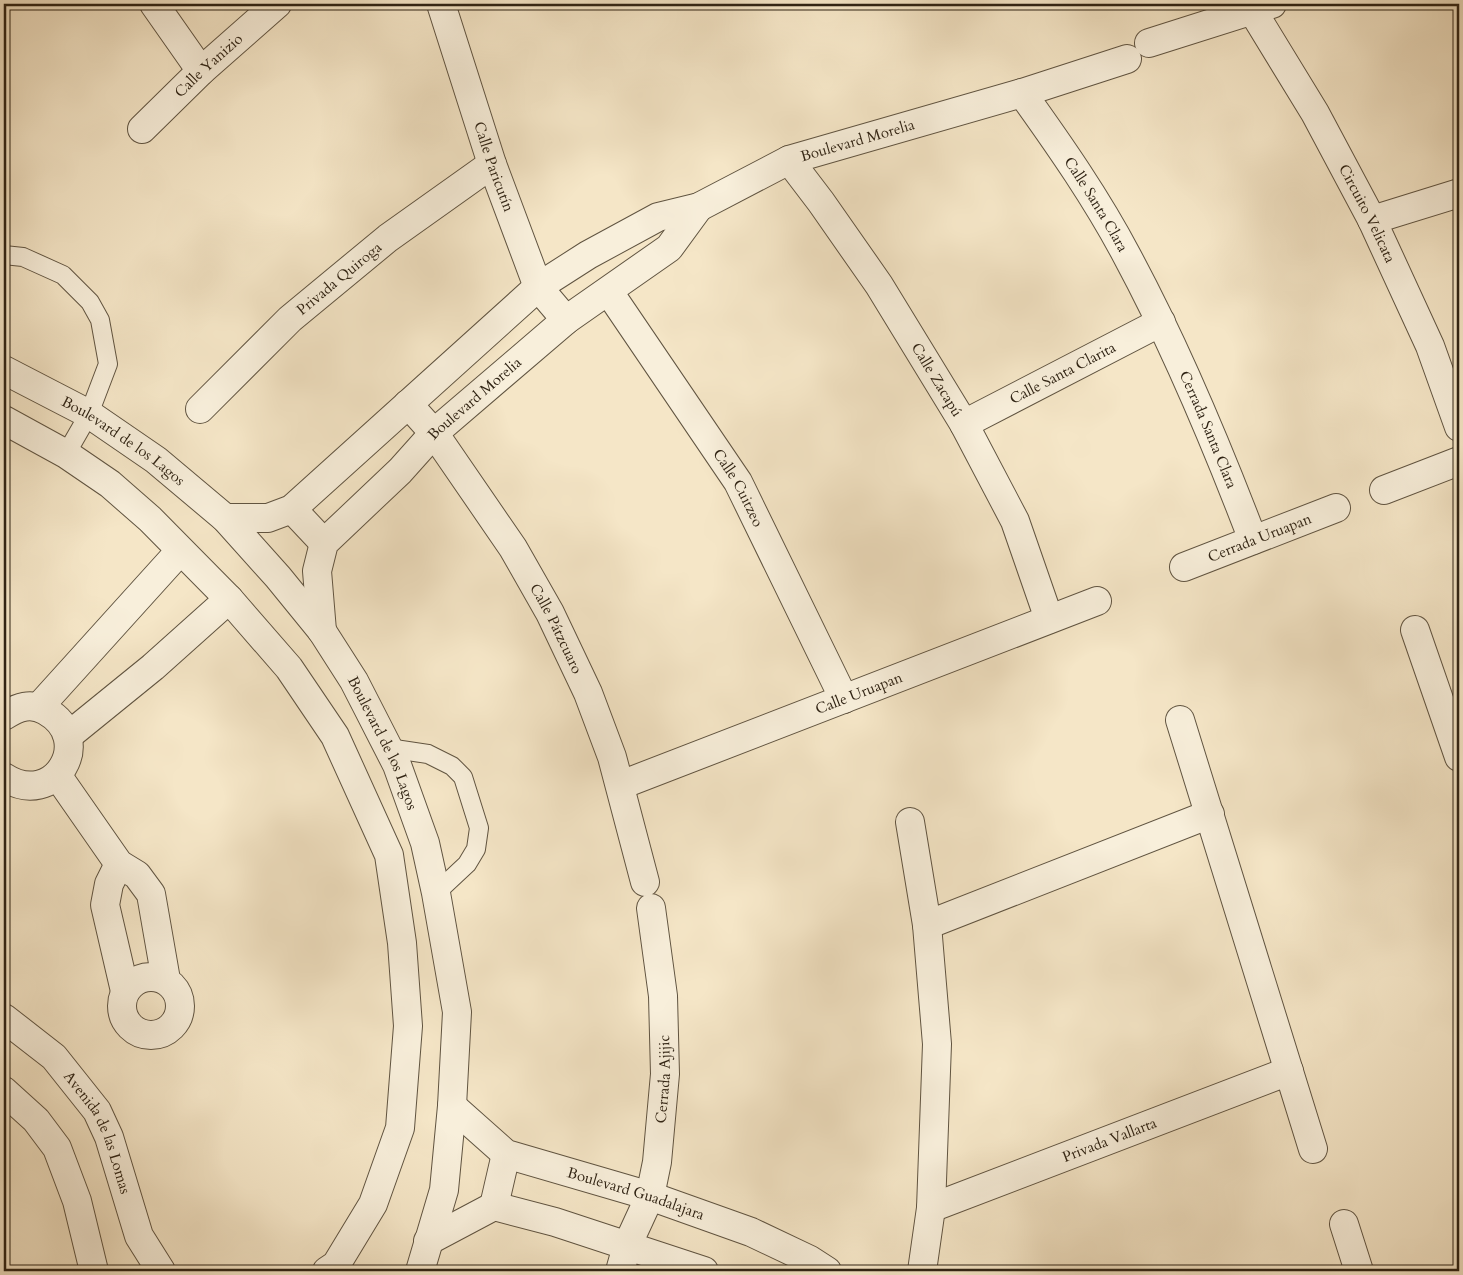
<svg xmlns="http://www.w3.org/2000/svg" width="1463" height="1275" font-family="Cardo,serif">
<rect width="100%" height="100%" fill="#f5e6c7"/>
<filter id="stains"><feTurbulence type="fractalNoise" baseFrequency=".004" numOctaves="4"/><feColorMatrix values="0 0 0 0 .2 0 0 0 0 .09 0 0 0 0 .02 0 0 0 .5 -.17"/></filter>
<radialGradient id="worn" r=".72"><stop offset=".6" stop-color="#630" stop-opacity="0"/><stop offset="1" stop-color="#630" stop-opacity=".3"/></radialGradient>
<g fill="none" stroke-linecap="round" stroke-linejoin="round">
<!-- lane casing -->
<g stroke="#605441" stroke-width="20">
<path id="lane" d="M4,255L23,257L63,275L90,302L100,320L108,364L89,414L66,454
M388,748L428,754L452,766L463,777L479,828L476,849L467,864L436,893"/>
</g>
<!-- street casing -->
<g stroke="#605441" stroke-width="30">
<g id="street">
<path d="M154,4L201,71"/>
<path id="s1" d="M441,4L492,164L538,287L566,320"/>
<path id="s2" d="M1252,10L1315,113L1372,220L1430,346L1459,427"/>
<path d="M1149,43L1272,4"/>
<path id="s3" d="M1022,93C1060,146 1097,199 1127,256C1176,347 1216,443 1253,540"/>
<path id="s4" d="M142,129L201,71L277,4"/>
<path id="s5" d="M789,160L821,202L879,285L964,424L1015,521L1049,619"/>
<path d="M1372,220L1459,193"/>
<path id="s6" d="M609,292L738,482L844,699"/>
<path id="s7" d="M4,370L89,414L156,460L225,518L278,577L322,631L354,681L397,765L425,843L436,893L457,1012L452,1106L444,1190L420,1271"/>
<path id="s8" d="M408,404L434,433L513,548L550,613L588,693L612,757L645,882"/>
<path id="s9" d="M200,409L290,319L388,238L492,164"/>
<path d="M4,420L66,454L110,484L150,519L229,599L289,668L335,736L389,855L402,943L408,1026L400,1128L373,1204L336,1265L327,1271"/>
<path id="s10" d="M964,424L1161,322"/>
<path d="M1384,490L1459,461"/>
<path d="M292,509L324,543"/>
<path id="s11" d="M225,518H268L292,509L538,287L588,255L658,217L699,207L789,160L1022,93L1127,59"/>
<path id="s12" d="M1184,567L1336,508"/>
<path d="M1415,630L1459,757"/>
<path id="s13" d="M322,631L317,571L324,543L400,471L434,433L566,320L669,248L699,207"/>
<path d="M39,707L180,551"/>
<path d="M4,716C18,707 31,702 46,711C96,739 55,810 4,777"/>
<path d="M1180,720L1313,1149"/>
<path d="M68,736L153,667L229,599"/>
<path d="M57,775L119,864L137,875L151,894L166,980"/>
<path id="s14" d="M621,785L1097,601"/>
<path d="M910,822L927,925L937,1044L931,1208L922,1271"/>
<path d="M119,864L109,884L105,905L125,991"/>
<path d="M927,925L1210,814"/>
<circle cx="151" cy="1006" r="29"/>
<path id="s15" d="M4,1018L54,1057L97,1111L109,1137L139,1236L161,1271"/>
<path d="M4,1091L36,1120L57,1148L77,1201L94,1271"/>
<path id="s16" d="M452,1106L506,1154L650,1196L751,1232L810,1260L827,1271"/>
<path d="M494,1206L506,1154"/>
<path id="s17" d="M931,1208L1289,1071"/>
<path d="M1344,1224L1359,1271"/>
<path d="M428,1241L494,1206L555,1222L704,1271"/>
<path id="s18" d="M620,1271L627,1246L650,1196L657,1162L665,1074L663,996L651,908"/>
</g>
</g>
<!-- lane -->
<use href="#lane" stroke="#f8efdb" stroke-width="18"/>
<!-- street -->
<use href="#street" stroke="#f8efdb" stroke-width="28"/>
</g>
<g text-anchor="middle" stroke-width="4.5" stroke-linejoin="round" paint-order="stroke">
<!-- street labels -->
<g font-size="15" fill="#2f2314" stroke="#f8efdb">
<text dy="5" stroke="none"><textPath href="#s4" startOffset="92">Calle Yanizio</textPath></text>
<text dy="5" stroke="none"><textPath href="#s11" startOffset="754">Boulevard Morelia</textPath></text>
<text dy="5" stroke="none"><textPath href="#s1" startOffset="171">Calle Paricutín</textPath></text>
<text dy="5" stroke="none"><textPath href="#s3" startOffset="134">Calle Santa Clara</textPath></text>
<text dy="5" stroke="none"><textPath href="#s2" startOffset="234">Circuito Velicata</textPath></text>
<text dy="5" stroke="none"><textPath href="#s9" startOffset="191">Privada Quiroga</textPath></text>
<text dy="5" stroke="none"><textPath href="#s10" startOffset="111">Calle Santa Clarita</textPath></text>
<text dy="5" stroke="none"><textPath href="#s5" startOffset="265">Calle Zacapú</textPath></text>
<text dy="5" stroke="none"><textPath href="#s13" startOffset="298">Boulevard Morelia</textPath></text>
<text dy="5" stroke="none"><textPath href="#s3" startOffset="386">Cerrada Santa Clara</textPath></text>
<text dy="5" stroke="none"><textPath href="#s7" startOffset="139">Boulevard de los Lagos</textPath></text>
<text dy="5" stroke="none"><textPath href="#s6" startOffset="235">Calle Cuitzeo</textPath></text>
<text dy="5" stroke="none"><textPath href="#s12" startOffset="81">Cerrada Uruapan</textPath></text>
<text dy="5" stroke="none"><textPath href="#s8" startOffset="270">Calle Pátzcuaro</textPath></text>
<text dy="5" stroke="none"><textPath href="#s14" startOffset="255">Calle Uruapan</textPath></text>
<text dy="5" stroke="none"><textPath href="#s7" startOffset="544">Boulevard de los Lagos</textPath></text>
<text dy="5" stroke="none"><textPath href="#s18" startOffset="199">Cerrada Ajijic</textPath></text>
<text dy="5" stroke="none"><textPath href="#s15" startOffset="152">Avenida de las Lomas</textPath></text>
<text dy="5" stroke="none"><textPath href="#s17" startOffset="191">Privada Vallarta</textPath></text>
<text dy="5" stroke="none"><textPath href="#s16" startOffset="208">Boulevard Guadalajara</textPath></text>
</g>
</g>
<!-- margin -->
<rect width="1463" height="1275" fill="none" stroke="#f5e6c7" stroke-width="20"/>
<rect x="5" y="5" width="1453" height="1265" fill="none" stroke="#2f2314" stroke-width="2.5"/>
<rect x="10" y="10" width="1443" height="1255" fill="none" stroke="#2f2314"/>
<rect width="100%" height="100%" filter="url(#stains)"/>
<rect width="100%" height="100%" fill="url(#worn)"/>
</svg>
